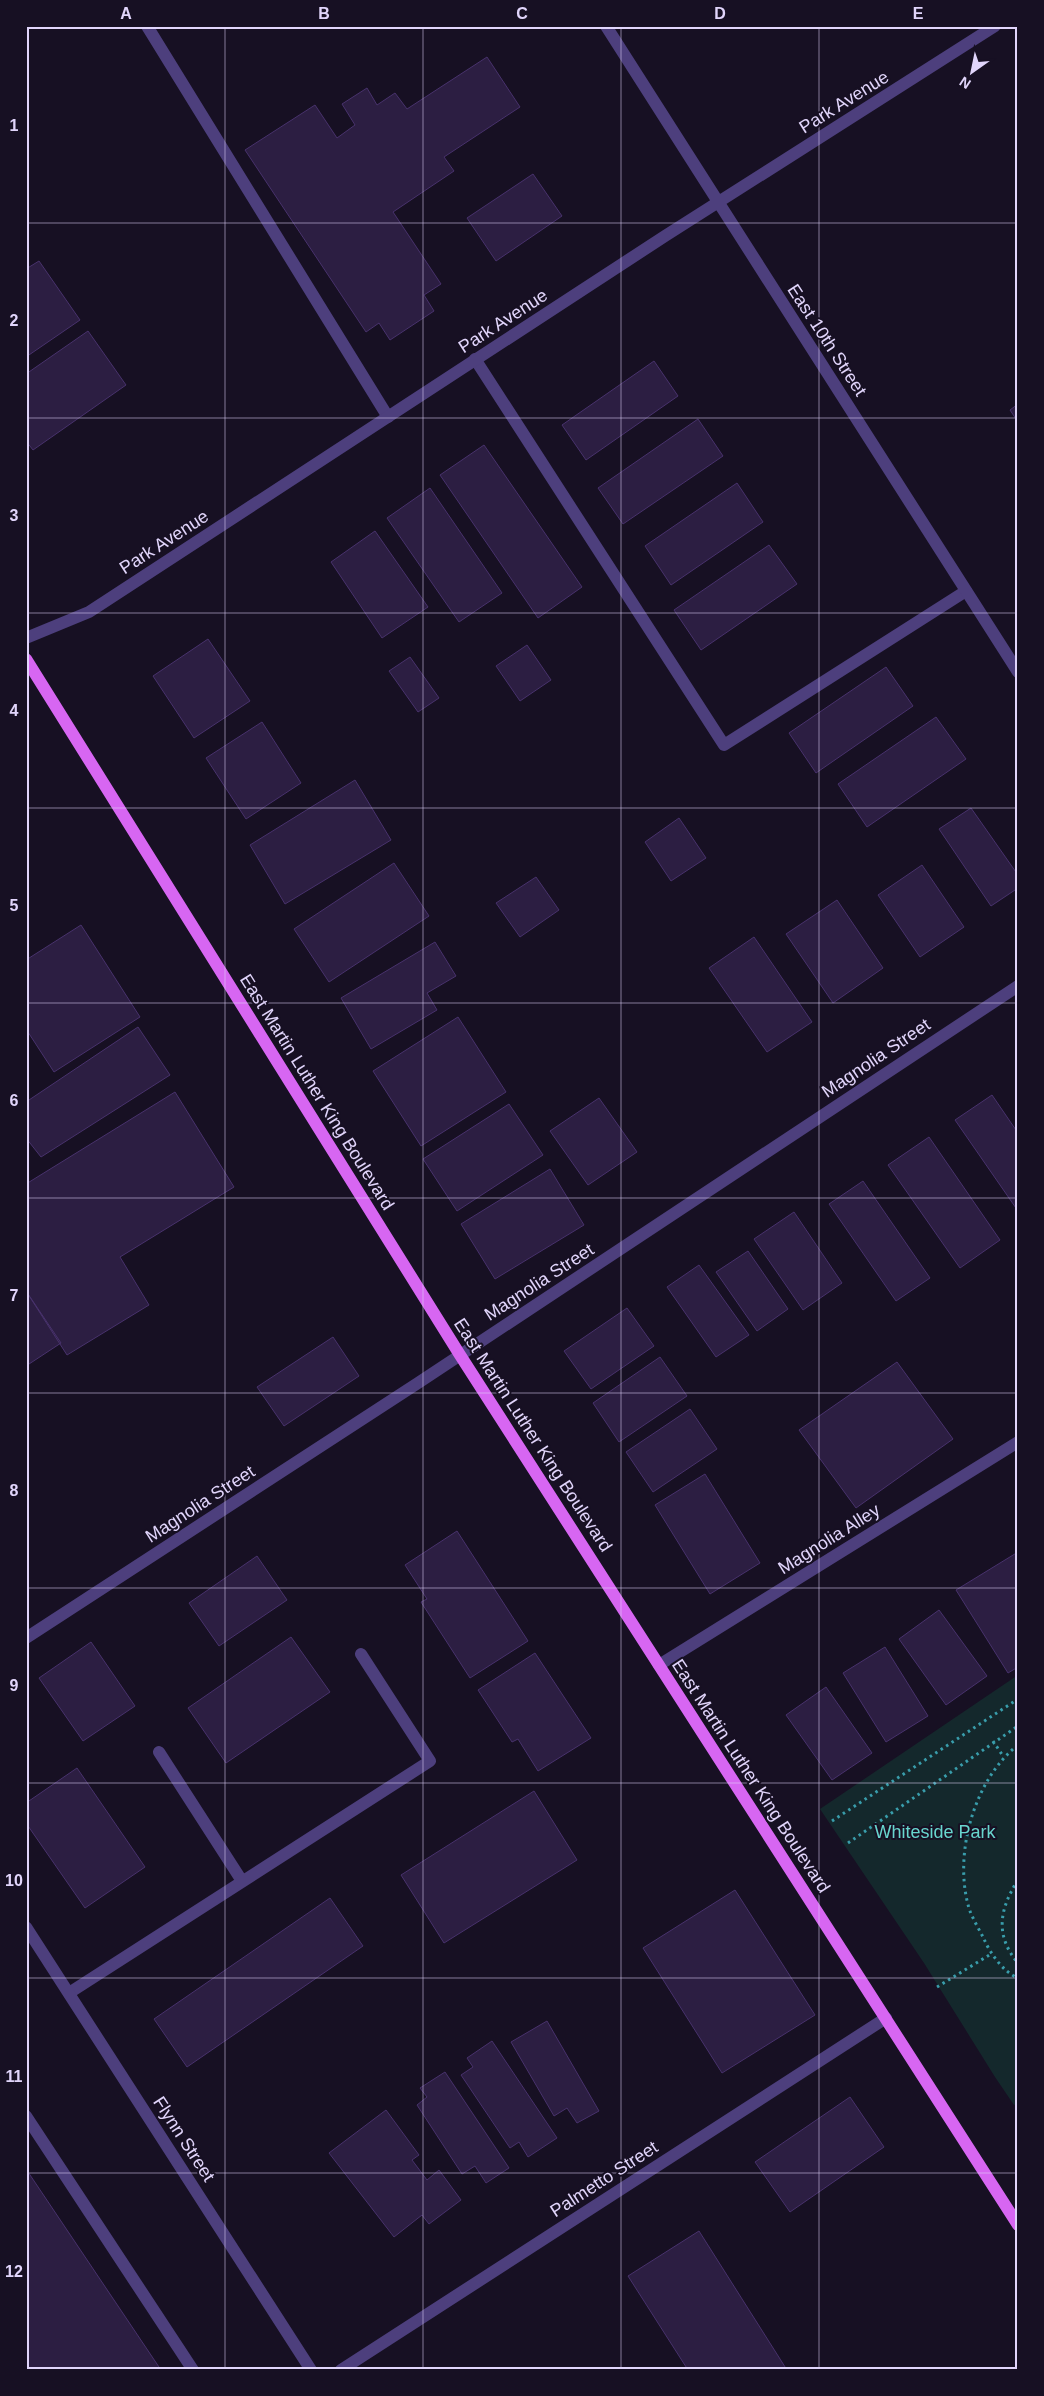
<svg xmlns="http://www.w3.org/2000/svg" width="1044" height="2396" font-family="Helvetica,sans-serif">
<rect width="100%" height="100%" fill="#171023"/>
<!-- green -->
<path fill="#14282c" d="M1018,1675V2104L1014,2105L995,2077L924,1963L820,1809Z"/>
<!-- building -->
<path fill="#2c1e42" stroke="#48326c" d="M487,57L520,107L444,157L454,171L393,212L441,284L424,295L434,311L390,340L379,323L366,332L245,150L315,105L337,138L355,125L342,104L367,88L377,105L395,93L407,109Z
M533,174L562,216L496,261L467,218Z
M39,261L80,320L26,357V269Z
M88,331L126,385L33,450L26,441V374Z
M654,361L678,396L586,460L562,425Z
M1018,404V422L1010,410Z
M698,419L723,456L623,524L598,488Z
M484,445L582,587L538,618L440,475Z
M737,483L763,522L671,585L645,546Z
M430,488L502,593L459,622L387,518Z
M375,531L428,607L382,638L331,562Z
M769,545L797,584L701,650L674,610Z
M208,639L250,701L194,738L153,676Z
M527,645L551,680L520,701L496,666Z
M410,657L439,698L418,712L389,671Z
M886,667L913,706L816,773L789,733Z
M936,717L966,759L867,827L838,784Z
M262,722L301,783L246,819L206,758Z
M355,780L391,840L285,904L250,845Z
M971,808L1018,875V888L991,906L939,829Z
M679,818L706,858L671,881L645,842Z
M394,863L429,916L329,982L294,929Z
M922,865L964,927L920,957L878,895Z
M536,877L559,910L520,937L496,903Z
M837,900L883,968L833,1003L786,934Z
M81,925L140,1017L54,1072L26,1029V960Z
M754,937L812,1022L767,1052L709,968Z
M435,942L456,976L427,993L437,1010L371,1049L341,998Z
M458,1017L506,1092L421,1146L373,1071Z
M138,1027L170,1075L41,1157L26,1138V1102Z
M175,1092L234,1187L120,1257L149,1305L67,1355L26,1291V1184Z
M992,1095L1018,1133V1211L955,1120Z
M599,1098L637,1152L588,1185L550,1131Z
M509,1104L543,1155L457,1211L423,1159Z
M929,1137L1000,1240L960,1268L888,1165Z
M550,1169L584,1225L495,1279L461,1224Z
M863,1181L930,1278L896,1301L829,1204Z
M794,1212L842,1283L803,1310L754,1239Z
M748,1251L788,1309L757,1331L716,1272Z
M699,1265L749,1335L716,1357L667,1287Z
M26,1291L61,1343L26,1366Z
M627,1308L654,1346L591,1389L564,1351Z
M333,1337L359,1376L284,1426L257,1387Z
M660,1357L687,1396L619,1442L593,1403Z
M897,1362L953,1439L856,1508L799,1430Z
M690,1409L717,1449L653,1492L626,1452Z
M705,1474L760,1563L710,1594L655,1505Z
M457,1531L528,1641L470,1678L421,1602L427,1599L405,1565Z
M1018,1552V1667L1008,1673L956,1590Z
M257,1556L287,1600L219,1646L189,1603Z
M939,1610L987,1676L946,1705L899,1639Z
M291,1637L330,1692L226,1763L188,1708Z
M91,1642L135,1706L83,1741L39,1678Z
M885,1647L928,1716L886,1742L843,1673Z
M535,1653L591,1738L538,1771L518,1739L512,1742L478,1690Z
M826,1687L872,1753L832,1780L786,1715Z
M77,1768L145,1867L85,1908L26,1823V1803Z
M534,1791L577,1860L444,1943L401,1875Z
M735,1890L815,2015L722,2073L643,1948Z
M330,1898L363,1946L187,2067L154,2019Z
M547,2021L599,2111L577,2123L567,2108L554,2116L511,2042Z
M492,2041L557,2138L528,2157L519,2142L510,2148L461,2075L473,2067L467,2058Z
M445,2072L509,2168L486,2183L475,2166L462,2174L417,2105L427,2097L420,2088Z
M850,2097L884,2147L790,2212L755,2162Z
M386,2110L419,2155L412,2160L427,2180L439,2170L461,2200L429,2224L422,2215L394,2237L329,2153Z
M26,2169L161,2370H26Z
M699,2231L787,2370H688L628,2276Z"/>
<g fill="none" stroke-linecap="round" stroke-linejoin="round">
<!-- path -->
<path stroke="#399dab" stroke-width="3" stroke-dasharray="2.5 4" stroke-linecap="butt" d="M993,1741L1003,1756
M1018,1745C974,1779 953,1855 969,1908C972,1918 979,1929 984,1939C990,1953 1003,1972 1018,1978
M832,1821L1018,1699
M848,1843L1018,1726
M1018,1880C1000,1908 994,1935 1018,1963
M937,1987L991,1954"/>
<!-- service -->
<path stroke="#4d3f7d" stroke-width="12" d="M147,26L388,417
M475,359L724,745L966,591
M159,1752L242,1881
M69,1993L430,1761L361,1654
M26,2116L193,2370"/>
<!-- minor -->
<path stroke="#4d3f7d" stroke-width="12" d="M606,26L1018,672
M26,638L89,612L665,236L995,26
M26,1638L418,1383L1018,986
M659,1665L1018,1442
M26,1927L311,2370
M341,2370L886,2018"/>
<!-- primary -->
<path stroke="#d766f2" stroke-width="12" d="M26,659L460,1355L1018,2225"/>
</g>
<!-- grid -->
<path fill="none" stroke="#e1d5fb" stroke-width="1" stroke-opacity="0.55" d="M225,26V2370M423,26V2370M621,26V2370M819,26V2370M26,223H1018M26,418H1018M26,613H1018M26,808H1018M26,1003H1018M26,1198H1018M26,1393H1018M26,1588H1018M26,1783H1018M26,1978H1018M26,2173H1018"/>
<g text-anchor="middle" stroke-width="4" stroke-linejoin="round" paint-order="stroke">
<!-- street labels -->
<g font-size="18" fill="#e1d5fb" stroke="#171023">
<text transform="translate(844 102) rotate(-32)" y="6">Park Avenue</text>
<text transform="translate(503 321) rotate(-33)" y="6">Park Avenue</text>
<text transform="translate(827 340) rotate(57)" y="6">East 10th Street</text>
<text transform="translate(164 542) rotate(-33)" y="6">Park Avenue</text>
<text transform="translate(876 1058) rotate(-34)" y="6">Magnolia Street</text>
<text transform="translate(317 1092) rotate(58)" y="6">East Martin Luther King Boulevard</text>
<text transform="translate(539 1282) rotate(-33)" y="6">Magnolia Street</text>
<text transform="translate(533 1435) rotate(57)" y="6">East Martin Luther King Boulevard</text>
<text transform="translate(200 1504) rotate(-33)" y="6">Magnolia Street</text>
<text transform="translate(829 1539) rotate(-32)" y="6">Magnolia Alley</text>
<text transform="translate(751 1776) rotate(57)" y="6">East Martin Luther King Boulevard</text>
<text transform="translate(184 2139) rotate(57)" y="6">Flynn Street</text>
<text transform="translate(604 2179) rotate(-33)" y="6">Palmetto Street</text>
</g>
<!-- park labels -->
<g font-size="18" fill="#68d5ce" stroke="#171023">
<text x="935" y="1838">Whiteside Park</text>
</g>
</g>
<!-- border -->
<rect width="1044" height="2396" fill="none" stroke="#171023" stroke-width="55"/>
<!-- north arrow -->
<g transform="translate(972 72) rotate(213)" stroke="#171023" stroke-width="4" paint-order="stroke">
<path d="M0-4L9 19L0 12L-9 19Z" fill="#e1d5fb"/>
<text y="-8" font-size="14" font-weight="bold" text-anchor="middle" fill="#e1d5fb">N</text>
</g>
<rect x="28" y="28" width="988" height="2340" fill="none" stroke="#e1d5fb" stroke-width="2"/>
<g font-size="16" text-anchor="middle" font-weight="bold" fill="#e1d5fb">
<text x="126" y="19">A</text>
<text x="324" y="19">B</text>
<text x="522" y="19">C</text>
<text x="720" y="19">D</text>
<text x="918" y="19">E</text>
<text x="14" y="131">1</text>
<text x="14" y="326">2</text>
<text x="14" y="521">3</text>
<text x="14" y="716">4</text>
<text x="14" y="911">5</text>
<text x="14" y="1106">6</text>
<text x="14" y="1301">7</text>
<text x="14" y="1496">8</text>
<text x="14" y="1691">9</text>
<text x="14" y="1886">10</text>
<text x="14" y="2082">11</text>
<text x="14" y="2277">12</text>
</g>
</svg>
